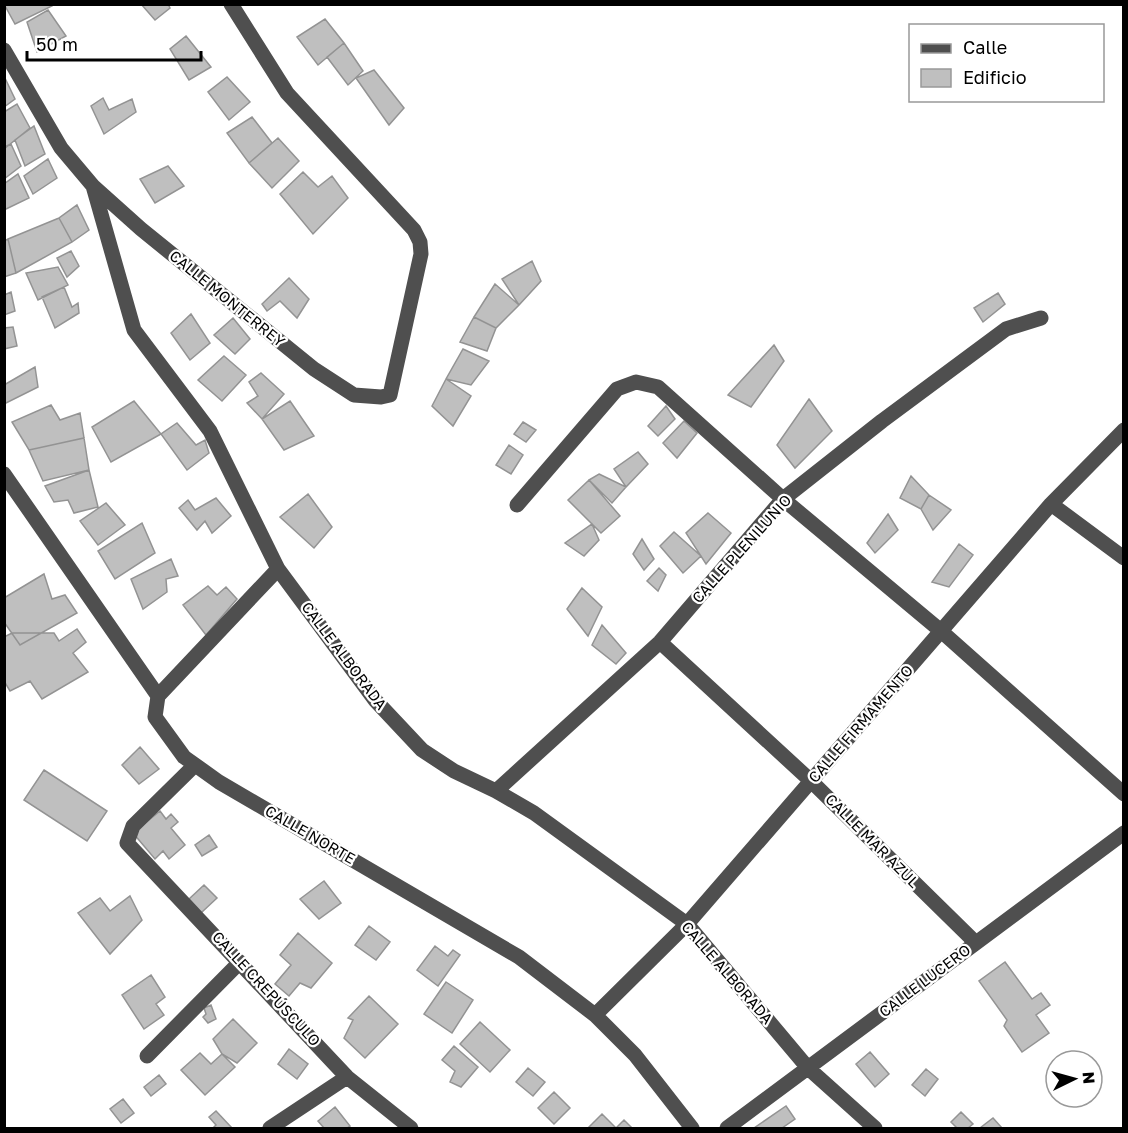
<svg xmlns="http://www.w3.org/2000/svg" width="1128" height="1133" font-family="'Golos Text',sans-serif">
<rect width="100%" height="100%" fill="#fff"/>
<!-- building -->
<path fill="#bfbfbf" stroke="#939393" stroke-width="1.5" d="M4,4H51L52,6L15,24Z
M141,4H168L170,8L155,20Z
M48,10L66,36L37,52L27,22Z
M325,19L344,43L318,65L297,37Z
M186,36L211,67L189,80L170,49Z
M344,43L363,71L348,85L327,57Z
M374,70L404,108L389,125L356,78Z
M4,76L15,99L4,107Z
M227,77L250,102L229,120L208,92Z
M103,98L109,110L132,99L136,112L104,134L91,106Z
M17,104L30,128L4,149V112Z
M252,117L272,143L249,163L227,133Z
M34,126L45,154L25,166L15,140Z
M278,138L299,161L272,188L249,163Z
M11,144L21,166L4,179V147Z
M48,159L57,178L33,194L24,176Z
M168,166L184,186L155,203L140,179Z
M303,172L318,187L332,176L348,198L313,234L280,194Z
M18,174L29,198L4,210V184Z
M77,205L89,230L72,242L59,218Z
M59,218L72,242L16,273L8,239Z
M8,239L16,273L4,277V241Z
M71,251L79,266L67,277L57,258Z
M532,261L541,281L519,305L502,279Z
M58,267L68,285L38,300L26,273Z
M289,278L309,299L297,318L280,301L267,311L262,304Z
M495,284L519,305L496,328L474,317Z
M64,287L72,307L78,303L79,313L55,328L42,297Z
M11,292L15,311L4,315V295Z
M998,293L1005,304L983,322L974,308Z
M191,314L210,343L190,360L171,333Z
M474,317L496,328L487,351L460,342Z
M233,318L250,339L235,354L214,335Z
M13,327L17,346L4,349V328Z
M774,345L784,361L751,407L728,395Z
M463,349L489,361L471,385L446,379Z
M224,356L246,375L222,401L198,380Z
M35,367L38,387L4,404V385Z
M261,373L284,394L262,419L247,403L258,396L249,382Z
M446,379L471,396L453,426L432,406Z
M809,399L832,431L795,468L777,445Z
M134,401L161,434L111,462L92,427Z
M290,401L314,436L284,450L262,419Z
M51,405L60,420L80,413L84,438L29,450L12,422Z
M666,406L675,419L658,436L648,426Z
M684,421L697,433L677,458L663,443Z
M523,422L536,430L526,442L514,434Z
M177,423L196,445L205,440L209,453L187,470L161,434Z
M84,438L89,470L43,481L29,450Z
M509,445L523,455L511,474L496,465Z
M638,452L648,464L626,487L614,469Z
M89,470L98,507L74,513L68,500L54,502L45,486Z
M599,474L626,487L612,503L589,480Z
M911,476L929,495L921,509L900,498Z
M589,480L620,516L601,533L568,500Z
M308,494L332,527L314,548L280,517Z
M929,495L951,510L933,530L921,509Z
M216,498L231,516L212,533L205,521L197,530L179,508L188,500L195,510Z
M106,503L125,525L98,545L80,521Z
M708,513L731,533L706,564L686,533Z
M888,514L898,530L875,553L867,543Z
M142,523L155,553L115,579L98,551Z
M592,524L599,540L584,556L565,543Z
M674,532L701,556L683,573L660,546Z
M642,539L654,559L644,570L633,554Z
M959,544L973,555L949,587L932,582Z
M171,559L178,576L166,579L167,592L143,609L131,579Z
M659,568L666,575L658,591L647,581Z
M44,574L52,599L65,595L77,613L20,645L4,622V598Z
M208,586L217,595L226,587L237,599L206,635L183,605Z
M582,588L602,607L588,636L567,609Z
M602,625L626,653L616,664L592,645Z
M77,629L86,642L73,653L88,672L42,699L30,681L10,691L4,681V637L12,633H54L59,641Z
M140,747L159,769L139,784L122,765Z
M44,770L107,811L87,841L24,800Z
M160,811L166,819L171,814L178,822L171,828L185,845L169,859L163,851L155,859L133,833Z
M209,835L217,847L202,856L195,845Z
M324,881L341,903L319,919L300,899Z
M204,885L217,898L201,913L189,899Z
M130,896L142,920L110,954L78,913L100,898L110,911Z
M369,926L390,942L376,960L355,945Z
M298,933L332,963L311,988L300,983L289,996L275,984L291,965L280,955Z
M435,946L448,956L453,950L460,955L438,986L417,970Z
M1005,962L1032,999L1041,993L1050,1005L1036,1015L1049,1033L1022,1052L1004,1026L1007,1020L979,981Z
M151,975L165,997L156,1004L164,1015L144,1029L122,995Z
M446,982L473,1000L452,1033L424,1014Z
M369,996L398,1024L365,1058L344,1038L353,1020L348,1018Z
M211,1005L216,1019L208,1023L203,1017L206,1014L204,1008Z
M233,1019L257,1043L237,1063L222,1054L213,1039Z
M480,1022L510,1050L490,1072L460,1044Z
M454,1046L478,1067L461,1087L450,1082L455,1071L442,1060Z
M289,1049L308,1064L297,1079L278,1064Z
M870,1052L889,1074L875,1087L856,1064Z
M200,1053L211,1064L222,1054L235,1067L205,1095L181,1070Z
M528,1068L545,1082L533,1096L516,1082Z
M926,1069L938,1079L925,1096L912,1085Z
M159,1075L166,1084L151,1096L144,1087Z
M554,1092L570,1108L554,1124L538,1108Z
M123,1099L134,1113L121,1123L110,1109Z
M786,1106L795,1119L782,1128H754Z
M335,1107L350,1126L347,1128H324L318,1121Z
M216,1111L232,1128H213L216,1125L209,1117Z
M961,1112L973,1124L968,1128H957L951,1122Z
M602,1114L616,1128L624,1120L632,1128H588Z
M993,1118L1002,1128H980Z"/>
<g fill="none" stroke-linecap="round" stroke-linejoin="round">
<!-- minor -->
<path stroke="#4f4f4f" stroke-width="15" d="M4,50L61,148L93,186L141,229L314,369L354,395L381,397L390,395L421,254L420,242L414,230L287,93L231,4
M93,186L134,330L210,431L278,569L375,700L422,750L454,771L496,791L534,813L687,924L808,1068L875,1128
M4,474L158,696L155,717L184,757L219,782L519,957L595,1015L635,1055L692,1128
M1051,504L1124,558
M517,505L617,389L636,382L658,387L783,499L941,631L1124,794
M660,642L811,781L976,943
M158,696L278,569
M195,765L133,826L127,843L347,1077L411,1128
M496,791L660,642L783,499L882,421L1006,329L1041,318
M595,1015L687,924L1051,504L1124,430
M147,1056L240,962
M270,1128L347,1077
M727,1128L1124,833"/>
</g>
<g text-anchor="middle" stroke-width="4.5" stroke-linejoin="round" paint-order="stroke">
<!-- street labels -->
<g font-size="15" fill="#000" stroke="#fff">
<text transform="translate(227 299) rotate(39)" y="5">CALLE MONTERREY</text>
<text transform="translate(742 549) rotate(-48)" y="5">CALLE PLENILUNIO</text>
<text transform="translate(344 656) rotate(53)" y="5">CALLE ALBORADA</text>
<text transform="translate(861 724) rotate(-49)" y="5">CALLE FIRMAMENTO</text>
<text transform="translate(310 835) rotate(30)" y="5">CALLE NORTE</text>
<text transform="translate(872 841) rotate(45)" y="5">CALLE MAR AZUL</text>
<text transform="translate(727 973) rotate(49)" y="5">CALLE ALBORADA</text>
<text transform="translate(925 981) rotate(-37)" y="5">CALLE LUCERO</text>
<text transform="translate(266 989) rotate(47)" y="5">CALLE CREPÚSCULO</text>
</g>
</g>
<!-- border -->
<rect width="1128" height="1133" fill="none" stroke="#000000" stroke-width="12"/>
<!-- legend -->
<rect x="909" y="24" width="195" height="78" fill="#ffffff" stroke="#999999" stroke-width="1.5"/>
<rect x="921" y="44" width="30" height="9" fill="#4f4f4f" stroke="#999999" stroke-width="1.5"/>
<text x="963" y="54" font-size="18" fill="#000000">Calle</text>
<rect x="921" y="69" width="30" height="18" fill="#bfbfbf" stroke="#999999" stroke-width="1.5"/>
<text x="963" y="84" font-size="18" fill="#000000">Edificio</text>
<!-- north arrow -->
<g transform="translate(1074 1079) rotate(85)"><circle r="28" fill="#ffffff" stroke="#999999" stroke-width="1.5"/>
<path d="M0-4.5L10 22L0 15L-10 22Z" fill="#000000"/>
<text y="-9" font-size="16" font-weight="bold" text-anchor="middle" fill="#000000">N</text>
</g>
<!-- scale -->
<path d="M27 51v9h174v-9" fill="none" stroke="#000000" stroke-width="3"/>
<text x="36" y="51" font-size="18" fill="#000000" stroke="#ffffff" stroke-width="4.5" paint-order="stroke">50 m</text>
</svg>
